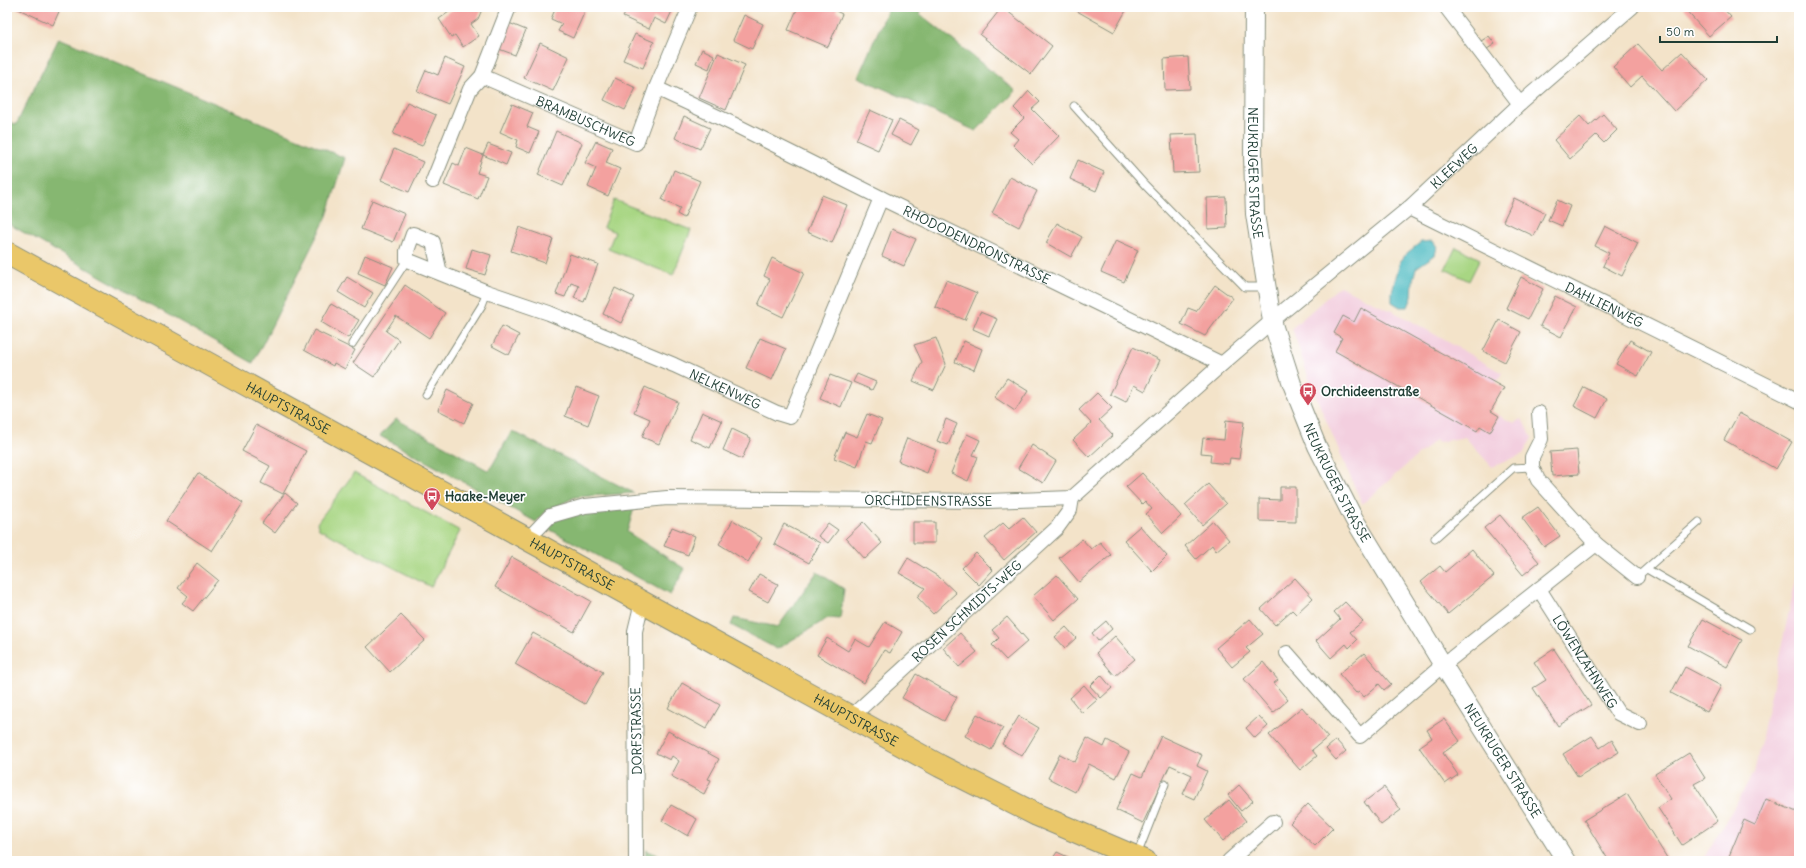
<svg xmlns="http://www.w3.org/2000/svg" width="1806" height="868" font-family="Delius,sans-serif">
<rect width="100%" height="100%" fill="#fff"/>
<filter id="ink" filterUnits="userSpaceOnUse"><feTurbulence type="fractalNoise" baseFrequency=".025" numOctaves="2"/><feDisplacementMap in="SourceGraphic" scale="8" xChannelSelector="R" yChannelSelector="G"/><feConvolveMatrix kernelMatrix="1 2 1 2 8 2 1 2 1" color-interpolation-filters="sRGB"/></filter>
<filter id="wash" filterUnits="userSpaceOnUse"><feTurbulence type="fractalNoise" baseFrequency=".012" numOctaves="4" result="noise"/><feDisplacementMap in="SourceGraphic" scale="16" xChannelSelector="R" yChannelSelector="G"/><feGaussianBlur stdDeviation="0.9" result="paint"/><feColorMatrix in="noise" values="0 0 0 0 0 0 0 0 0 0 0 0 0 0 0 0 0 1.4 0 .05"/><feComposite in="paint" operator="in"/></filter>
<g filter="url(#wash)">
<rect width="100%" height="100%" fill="#f3e3c9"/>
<!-- built -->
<path fill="#f3cfdf" d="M1340,286L1406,318L1502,373L1496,383L1504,388L1491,411L1513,423L1522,419L1532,438L1523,454L1492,467L1465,437L1440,442L1435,440L1362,504L1311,385L1292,328Z
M1799,565V861H1702L1754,773Z"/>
<!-- green -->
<path fill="#a8d683" stroke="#648a5c" d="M614,200L691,230L673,275L608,249L615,232L603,227Z
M1456,247L1480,259L1469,281L1445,269Z
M354,473L460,531L431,587L319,529L317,523Z"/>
<!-- forest -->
<path fill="#86b771" stroke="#527a52" d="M889,7H923L920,14L1016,91L976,131L858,77Z
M59,38L345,158L327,216L253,363L7,223V120L16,125Z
M396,419L489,471L512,431L634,493L575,497L546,512L536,522L380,436Z
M634,508L627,532L685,569L670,595L547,528C566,507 608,509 634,508Z
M817,572L844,589L840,619L828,618L777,649L731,625L734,618L778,627Z
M646,850L671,861H645Z"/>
<!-- water -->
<path fill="#4bbac1" stroke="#357c7a" d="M1433,241L1437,247L1435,255L1416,268L1413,280L1412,297L1408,307H1400L1392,302V292L1400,262L1407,253L1421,242Z"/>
<g id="blocks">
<!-- building -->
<path fill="#f3a19f" d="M14,7H61L53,25Z
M456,7H483L478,19L471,24L479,36L463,47L455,35L451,37L439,19Z
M556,7H577L585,11L573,38L558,31L562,24L551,19Z
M629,7L637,10L639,7H674L666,24L654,18L649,29L623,17Z
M798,7H838L836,11L842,14L828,47L788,30Z
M1002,7L1052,46L1031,74L980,35Z
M1079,7H1128L1114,32L1077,11Z
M1683,7H1722L1731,17L1709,36Z
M744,15L763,24L752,49L733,40Z
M509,23L526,30L515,55L499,49Z
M635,34L654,42L643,68L623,60Z
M1489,36L1495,44L1487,49L1481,41Z
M540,43L569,57L553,91L524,78Z
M1638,44L1662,70L1682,52L1708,80L1674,111L1642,76L1630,87L1613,67Z
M702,49L714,55L709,69L696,63Z
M718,53L745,65L726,110L699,98Z
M1188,57L1190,89L1165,90L1164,59Z
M445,58L465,67L448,104L417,91L426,70L438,75Z
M615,78L636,88L625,110L604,100Z
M1029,91L1040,102L1032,109L1059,136L1032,164L1013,145L1018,139L1010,132L1024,118L1014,108Z
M407,102L436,115L422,146L393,134Z
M512,104L533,113L527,127L539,132L530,153L516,147L518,140L500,132Z
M870,110L892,120L878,150L856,140Z
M1603,114L1617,130L1604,143L1596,135L1570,159L1554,140L1580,116L1589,126Z
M684,116L710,128L700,149L675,138Z
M899,120L919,130L911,145L891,135Z
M556,131L582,143L563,186L538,175Z
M1197,134L1199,172L1173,173L1171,135Z
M596,141L612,148L606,163L620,169L608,196L588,187L596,168L585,163Z
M488,144L511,153L506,165L483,155Z
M466,148L483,155L477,173L487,176L478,199L444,185L453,163L459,166Z
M394,149L423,162L409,192L381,180Z
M1078,160L1104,172L1096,191L1070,179Z
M674,170L700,181L684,218L677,214L680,208L662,200Z
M1010,177L1037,191L1019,227L992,213Z
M822,195L847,205L832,243L807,232Z
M1226,197L1227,228L1208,229L1207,198Z
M1514,198L1545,213L1534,236L1503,221Z
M372,200L405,214L393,242L361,229Z
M1557,200L1570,206L1562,226L1548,220Z
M1057,223L1082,237L1071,257L1046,243Z
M1605,226L1638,243L1622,276L1603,266L1609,253L1595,246Z
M519,227L553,239L545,263L511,251Z
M892,229L916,239L904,266L882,256Z
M1116,240L1138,250L1124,282L1101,272Z
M472,249L491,255L485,275L466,269Z
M570,254L598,264L584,302L574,298L579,286L571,283L565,297L556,294Z
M365,255L393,267L385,285L358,273Z
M772,258L804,273L783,317L758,305L770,279L764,276Z
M347,277L373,293L364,308L338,292Z
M1521,277L1543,289L1528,319L1506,308Z
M946,280L977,293L965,320L935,307Z
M405,285L445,313L429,338L396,316L386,331L399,340L374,377L353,363Z
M1215,285L1233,298L1205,336L1181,324L1188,308L1196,311Z
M615,288L634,297L621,323L603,314Z
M1555,296L1577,307L1561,337L1540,326Z
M331,304L359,320L348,338L321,322Z
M1361,308L1504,388L1491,411L1499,416L1490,432L1480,426L1477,431L1335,351L1342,338L1334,333L1343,316L1354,322Z
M980,312L997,319L989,336L973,329Z
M1499,320L1521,332L1505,362L1483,351Z
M502,326L519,335L509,355L492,346Z
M314,330L355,350L345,369L334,363L333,366L304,350Z
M760,338L786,349L772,380L746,368Z
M936,338L946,364L934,390L913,381L922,362L914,345Z
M1630,340L1651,352L1638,376L1616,364Z
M964,341L982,349L974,370L955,362Z
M1133,347L1160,360L1145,391L1134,385L1126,402L1110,394Z
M857,374L876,382L872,390L853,382Z
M830,375L851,383L841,407L820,398Z
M1007,378L1028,391L1015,411L994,397Z
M576,387L599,396L588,425L565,416Z
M645,387L678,402L659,444L642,437L650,419L634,412Z
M1584,387L1607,399L1597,418L1574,406Z
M447,390L473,403L464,423L438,410Z
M1097,393L1112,408L1099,420L1113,435L1089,457L1073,440L1091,423L1079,410Z
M702,412L722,421L710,448L690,439Z
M1739,413L1792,442L1776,469L1724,440Z
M867,414L882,420L872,443L866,441L857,467L834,458L845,432L857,437Z
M946,419L957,424L948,445L937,441Z
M1226,420L1244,422L1239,459L1230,458L1229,464L1210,462L1211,454L1201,453L1203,438L1224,440Z
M256,425L306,451L283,494L261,483L270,466L242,451Z
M732,429L751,438L742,459L723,450Z
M967,434L980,440L973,455L978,457L968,481L951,473Z
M907,438L936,450L927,473L898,461Z
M1032,445L1056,461L1043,483L1018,468Z
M1577,450L1579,474L1552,476L1550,452Z
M198,473L243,503L212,551L166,521Z
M1142,473L1181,516L1163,533L1146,514L1152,509L1145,501L1142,504L1126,487Z
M1208,484L1226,504L1202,525L1185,505Z
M1280,487H1296V522L1259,521V499L1280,500Z
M285,493L297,503L275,533L262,523Z
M1538,507L1560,536L1544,547L1522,518Z
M1500,515L1539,562L1523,575L1484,528Z
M1023,517L1036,532L1004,560L985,538L1003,523L1009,529Z
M733,520L762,538L748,562L719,544Z
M1213,521L1229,540L1216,551L1212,545L1196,559L1185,546Z
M863,522L882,543L865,559L846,538Z
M913,522H935V543H913Z
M828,523L838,530L828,543L818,536Z
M784,524L820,543L809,563L774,544Z
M1140,526L1167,556L1152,571L1124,540Z
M672,527L695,536L688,555L664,546Z
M1082,539L1091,549L1100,542L1111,555L1079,582L1059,558Z
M1472,549L1494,576L1448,614L1421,582L1440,566L1445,572Z
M976,553L993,570L979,585L962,568Z
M512,557L591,601L574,632L495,587Z
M908,558L939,577L956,593L933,614L917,597L925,588L899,573Z
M197,563L218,580L193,611L182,603L188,596L178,588Z
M759,574L778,584L768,602L749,592Z
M1057,575L1078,599L1054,620L1033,596Z
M1295,578L1313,598L1296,614L1292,610L1275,625L1261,609Z
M1345,602L1363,621L1350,632L1357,640L1349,648L1346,644L1331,658L1316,641L1340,619L1334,612Z
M401,615L425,640L390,672L367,647Z
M1007,617L1028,641L1006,660L992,645L999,638L992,630Z
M1250,619L1263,634L1246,648L1250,652L1232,667L1216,648Z
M1703,619L1742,640L1727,667L1688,646Z
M1106,621L1112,629L1098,641L1092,633Z
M885,622L902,632L890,653L884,650L864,683L817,655L827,638L848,651L855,639L869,647Z
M1066,627L1076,638L1065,648L1055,637Z
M533,633L603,672L585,704L515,664Z
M960,633L977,652L959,667L943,648Z
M1115,636L1135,659L1115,676L1096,653Z
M1554,649L1591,705L1558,726L1533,688L1546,680L1534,662Z
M1364,653L1391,684L1384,690L1379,684L1364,697L1359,691L1356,693L1339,674Z
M1263,662L1278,680L1274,683L1288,700L1273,713L1244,679Z
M1685,667L1721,686L1707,712L1671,693Z
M916,674L957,697L944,721L902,698Z
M1101,675L1112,688L1101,698L1090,686Z
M682,683L720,705L706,729L668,708Z
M1084,685L1097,700L1082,713L1070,698Z
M1302,707L1328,737L1312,750L1317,756L1300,770L1269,735Z
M977,714L1003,728L991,750L965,736Z
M1019,716L1039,728L1022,756L1002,744Z
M1259,716L1268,726L1255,738L1246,728Z
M1444,719L1460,741L1443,753L1458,775L1445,784L1419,747L1432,738L1427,730Z
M668,731L719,759L708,779L711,780L704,794L671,776L679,761L672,756L670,760L656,753Z
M1161,736L1202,755L1197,766L1207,771L1194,799L1183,794L1192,775L1170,765L1143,823L1116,810L1133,773L1142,777Z
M1592,736L1600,748L1612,740L1619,752L1578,777L1563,754Z
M1087,738L1104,747L1107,740L1129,752L1116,778L1089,764L1075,792L1048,778L1060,754L1075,762Z
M1336,740L1346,751L1336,760L1326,749Z
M1689,753L1705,778L1694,784L1718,821L1682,845L1658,808L1671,799L1655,774Z
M1239,785L1253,801L1241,811L1228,795Z
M1384,787L1401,810L1381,825L1364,802Z
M1627,794L1669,861H1609L1584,820Z
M1766,799L1799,813V861H1727L1744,820L1755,825Z
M1229,800L1246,821L1223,841L1205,820Z
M1308,804L1333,828L1315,846L1290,823Z
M671,805L697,819L688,836L662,821Z
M1057,852L1070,858L1069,861H1051Z"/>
</g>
</g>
<g filter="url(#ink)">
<use href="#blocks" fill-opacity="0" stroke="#89907e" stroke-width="1"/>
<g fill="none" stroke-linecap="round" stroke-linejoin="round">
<!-- service casing -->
<g stroke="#89907e" stroke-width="9">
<path id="service" d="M1074,106L1145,185L1245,287H1266
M352,344L407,260
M426,395L482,305L487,292
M1435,538L1513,468L1532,467
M1647,569L1750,629
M1637,577L1699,522
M1137,855L1165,784"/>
</g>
<!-- minor casing -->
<g stroke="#89907e" stroke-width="16">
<g id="minor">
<path d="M1446,7L1520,104"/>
<path id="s1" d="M482,76L636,143L656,88L690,7"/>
<path id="s2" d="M656,88L733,124L881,198L1222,364"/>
<path d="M433,181L470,89L482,76L509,7"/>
<path id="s3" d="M1409,208L1799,401"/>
<path id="s4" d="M440,273L433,242L413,234L407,251V260L487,292L549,313L674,365L777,413L790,417L881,198"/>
<path d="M1539,413L1541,439L1532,457V467L1538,480L1596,544L1637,577"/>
<path id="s5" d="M528,539L550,516L585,506L667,498L988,501L1072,498L1222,364L1286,309L1409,208L1520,104L1632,7"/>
<path id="s6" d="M1539,589L1618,713L1640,724"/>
<path d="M1287,653L1360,736L1443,665L1596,544"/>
<path id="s7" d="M851,717L1057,528L1070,510L1072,498"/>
<path d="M636,861L635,631L642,602"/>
<path d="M1229,861L1273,822"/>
</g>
</g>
<!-- tertiary casing -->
<g stroke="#89907e" stroke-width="20">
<g id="tertiary">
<path id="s8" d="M1254,7L1253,156L1255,214L1272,321L1292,384L1317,446L1354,519L1443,665L1566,861"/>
</g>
</g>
<!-- primary casing -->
<g stroke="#89907e" stroke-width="24">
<g id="primary">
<path id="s9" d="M7,253L940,766L1037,815L1145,861"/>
</g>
</g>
<!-- service -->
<use href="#service" stroke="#fff" stroke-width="7"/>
<!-- minor -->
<use href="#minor" stroke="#fff" stroke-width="14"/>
<!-- tertiary -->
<use href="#tertiary" stroke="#fff" stroke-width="18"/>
<!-- primary -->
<use href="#primary" stroke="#eac769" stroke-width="22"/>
</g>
</g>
<!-- icons -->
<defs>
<g id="bus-pin" transform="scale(0.9)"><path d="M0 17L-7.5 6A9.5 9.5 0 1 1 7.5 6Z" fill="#d1495b" stroke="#fff"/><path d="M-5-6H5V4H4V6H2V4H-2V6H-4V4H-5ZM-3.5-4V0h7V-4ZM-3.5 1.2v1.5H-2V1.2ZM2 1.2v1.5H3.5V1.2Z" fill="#fff"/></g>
</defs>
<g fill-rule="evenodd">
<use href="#bus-pin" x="1308" y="391"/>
<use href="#bus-pin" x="432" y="496"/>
</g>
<g text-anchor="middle" stroke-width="3.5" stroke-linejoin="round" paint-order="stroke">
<!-- street labels -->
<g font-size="13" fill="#1f3d34" stroke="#fff">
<text dy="5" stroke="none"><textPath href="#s1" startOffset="113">BRAMBUSCHWEG</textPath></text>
<text dy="5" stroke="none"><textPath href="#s5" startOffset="1062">KLEEWEG</textPath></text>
<text dy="5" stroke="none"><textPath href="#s8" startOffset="166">NEUKRUGER STRASSE</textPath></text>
<text dy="5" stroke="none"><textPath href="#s2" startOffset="357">RHODODENDRONSTRASSE</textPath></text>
<text dy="5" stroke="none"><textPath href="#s3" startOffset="218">DAHLIENWEG</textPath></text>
<text dy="5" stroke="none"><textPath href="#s4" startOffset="424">NELKENWEG</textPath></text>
<text dy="5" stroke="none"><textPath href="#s9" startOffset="321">HAUPTSTRASSE</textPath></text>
<text dy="5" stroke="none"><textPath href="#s8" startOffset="490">NEUKRUGER STRASSE</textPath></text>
<text dy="5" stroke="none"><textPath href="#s5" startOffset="412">ORCHIDEENSTRASSE</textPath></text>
<text dy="5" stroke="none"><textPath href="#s9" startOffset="645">HAUPTSTRASSE</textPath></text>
<text dy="5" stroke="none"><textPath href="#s7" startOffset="157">ROSEN SCHMIDTS-WEG</textPath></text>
<text dy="5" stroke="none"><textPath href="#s6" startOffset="86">LÖWENZAHNWEG</textPath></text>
<text dy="5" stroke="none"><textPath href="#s9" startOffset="969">HAUPTSTRASSE</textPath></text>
<text transform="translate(636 731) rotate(-91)" y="5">DORFSTRASSE</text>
<text dy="5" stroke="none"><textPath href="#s8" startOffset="814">NEUKRUGER STRASSE</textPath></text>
</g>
<!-- poi labels -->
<g font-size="13" font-weight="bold" fill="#1f3d34" stroke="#fff" text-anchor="start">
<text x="1321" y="396">Orchideenstraße</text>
<text x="445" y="501">Haake-Meyer</text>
</g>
</g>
<!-- margin -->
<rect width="1806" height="868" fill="none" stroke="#fff" stroke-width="24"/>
<!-- scale -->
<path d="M1660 36v6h117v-6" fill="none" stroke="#1f3d34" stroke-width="2"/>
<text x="1666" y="36" font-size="12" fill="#1f3d34" stroke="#ffffff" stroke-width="3" paint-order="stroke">50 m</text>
</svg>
